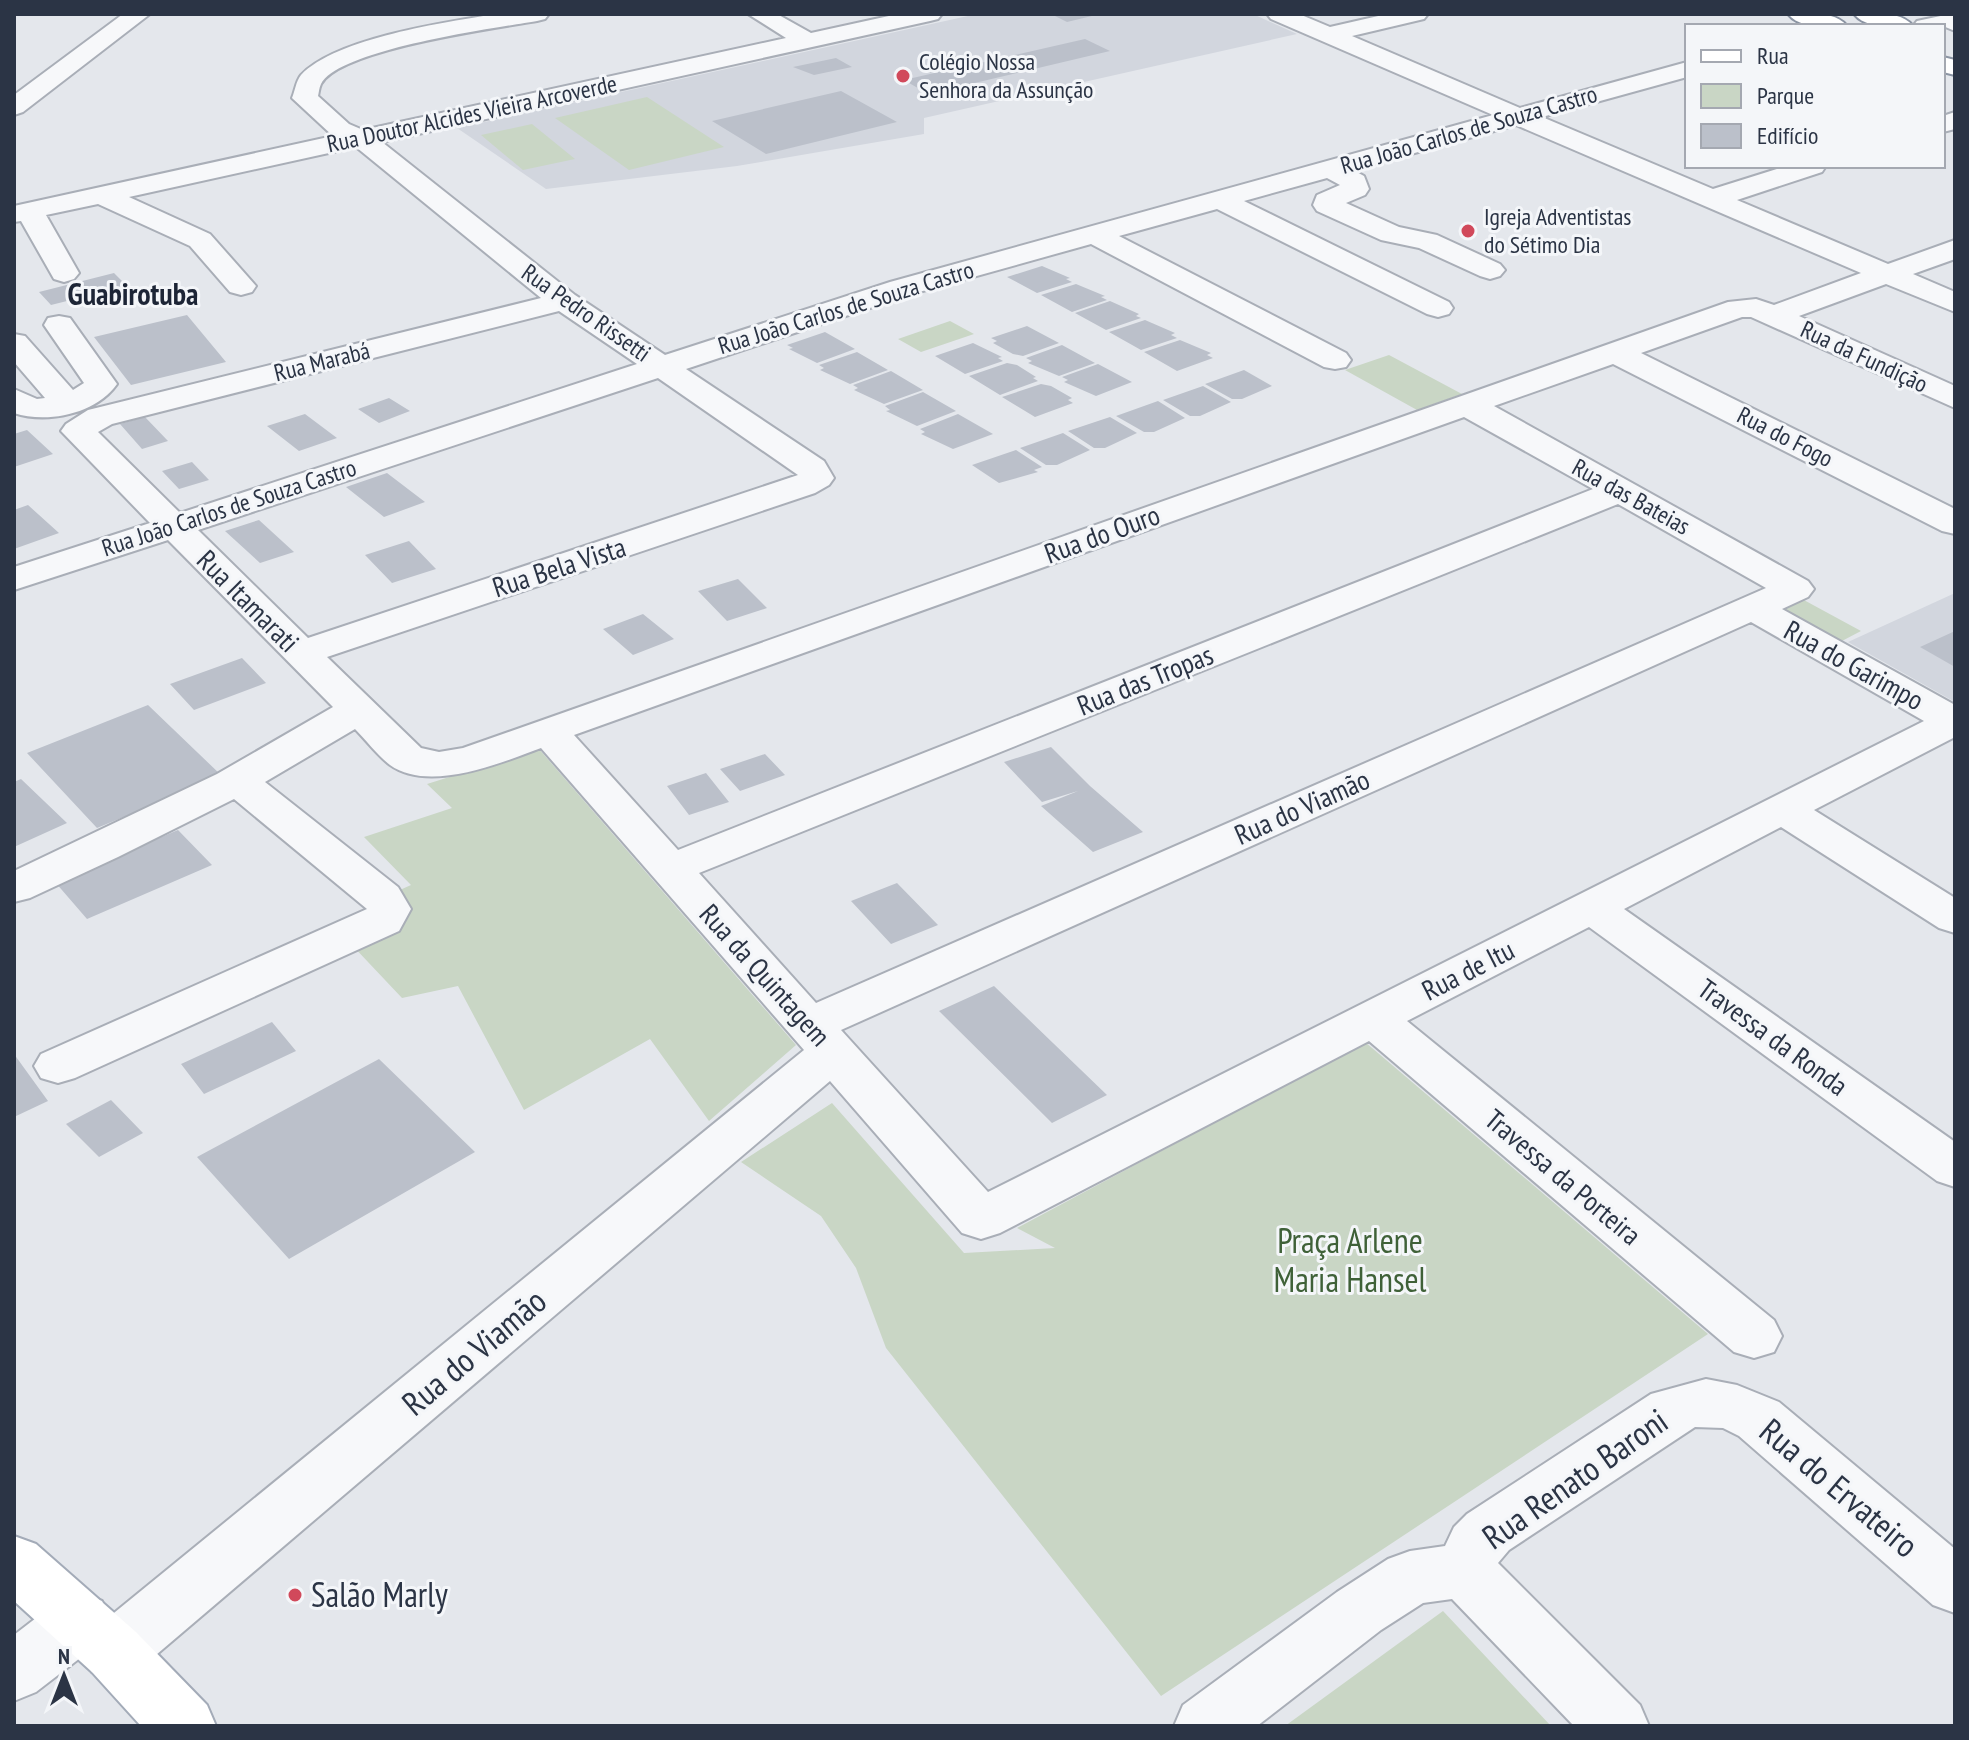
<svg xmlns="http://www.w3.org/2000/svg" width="1969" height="1740" font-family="'PT Sans Narrow',sans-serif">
<rect width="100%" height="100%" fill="#e4e7ec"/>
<!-- built -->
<path fill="#d2d6de" d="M977,14H1253L1297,34L924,118V134L737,166L546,189L457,128Z
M1955,593V702L1848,642Z"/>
<!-- green -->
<path fill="#c9d6c5" d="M647,97L724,147L629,170L555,118Z
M532,124L575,159L523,170L481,135Z
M950,321L974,334L921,352L898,339Z
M1389,355L1462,394L1417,410L1345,370Z
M1802,599L1861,631L1840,642L1781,609Z
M539,749L796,1045L709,1121L650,1039L524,1110L458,986L402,998L351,944L391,894L411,885L364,837L452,808L427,784Z
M1365,1042L1708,1334L1161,1696L886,1348L856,1268L821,1216L741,1162L832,1103L964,1253L1055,1248L1017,1228Z
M1443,1611L1551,1726H1285Z"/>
<!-- building -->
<path fill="#bbc0ca" d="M1051,14H1096V15L1067,22Z
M1085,39L1110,51L928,94L904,80L943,71L926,73L918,69L944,63L954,69Z
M836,58L852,67L814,75L793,67Z
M841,91L897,122L766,154L712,121Z
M1042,266L1070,278L1066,279L1072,282L1037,293L1007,277Z
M114,273L127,286L51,305L39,292Z
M1076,284L1105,296L1101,297L1107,300L1072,312L1041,295Z
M1110,301L1139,314L1136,316L1141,318L1106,330L1075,313Z
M187,315L226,362L131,385L94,337Z
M1145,320L1175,333L1171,335L1177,338L1141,350L1109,332Z
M1027,326L1059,343L1023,356L1013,354L993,343L997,341L991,338Z
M825,332L855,349L817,363L789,349L793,348L787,345Z
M1180,340L1211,353L1207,355L1213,358L1177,371L1144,352Z
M973,343L1002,357L998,358L1003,361L965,374L935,356Z
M1062,345L1095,363L1059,376L1028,363L1032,361L1026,358Z
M857,352L888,370L850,384L820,370L824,368L819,365Z
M1007,363L1017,365L1036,377L1033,378L1038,381L1000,395L969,376Z
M1098,364L1132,382L1096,396L1064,382L1068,380L1062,377Z
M1244,370L1272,386L1242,399H1232L1205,384Z
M891,371L923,390L884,404L854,390L858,388L853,385Z
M1041,384L1051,386L1072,398L1068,400L1073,403L1035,417L1002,397Z
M1203,386L1231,402L1200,416H1190L1163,400Z
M923,392L956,411L917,426L886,411L890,410L885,406Z
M389,398L410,411L379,423L358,409Z
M1158,401L1185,418L1154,432H1144L1116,416Z
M305,414L337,438L299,451L267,426Z
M958,414L993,434L953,449L921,434L925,432L920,429Z
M145,417L168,441L142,449L120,424Z
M1110,417L1137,433L1105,448H1094L1068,431Z
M27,430L53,454L14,467V434Z
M1063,433L1090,450L1057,465H1046L1020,448Z
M1016,450L1042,467L1034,470L1038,472L999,483L972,465Z
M192,462L209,480L179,489L162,471Z
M387,473L425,502L384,517L346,487Z
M28,505L59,533L14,549V510Z
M259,520L294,552L260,563L225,531Z
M409,541L436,569L392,583L365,555Z
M738,579L767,608L727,621L698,591Z
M643,614L674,639L633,655L603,629Z
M1955,631V667L1920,647Z
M242,658L266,683L194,710L170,684Z
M148,705L222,776L97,828L27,753Z
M1051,747L1090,786L1143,832L1093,852L1041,806L1078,791L1042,802L1004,762Z
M765,754L785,775L740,791L720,769Z
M706,773L729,802L689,815L667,786Z
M21,779L67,823L14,847V782Z
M178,830L212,865L87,919L55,882Z
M897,883L938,925L891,944L851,901Z
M994,986L1053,1043L1107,1095L1052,1123L939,1011Z
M272,1022L296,1051L204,1094L181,1064Z
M14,1054L48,1101L14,1117Z
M379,1059L475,1152L289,1259L197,1157Z
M111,1100L143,1133L99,1157L66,1124Z"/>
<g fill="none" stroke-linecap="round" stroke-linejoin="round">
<!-- minor casing -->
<g stroke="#a9aeb7" stroke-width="4">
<path id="minor" d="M123,14H150L23,112L14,115V95Z
M496,14H549L545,19L537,21C496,28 340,49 321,84C319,88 319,92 318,96L349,124L363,130L786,38L748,14H777L811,33L898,14H942L938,19L930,21L382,142L575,295L665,355L890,282L1493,115L1271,19L1267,14H1299L1330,27L1387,14H1428L1424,19L1352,36L1520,108L1687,62V77L1542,117L1713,189L1786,166H1826L1822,172L1737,200L1888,264L1955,240V259L1913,274L1955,292V312L1886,284L1799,316L1955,386V408L1751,317H1742L1641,353L1955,509V534L1942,531L1613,364L1494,406L1808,581L1814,589L1808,597L1782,609L1955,705V737L1814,810L1955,898V933L1939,928L1781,827L1624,909L1955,1142V1187L1937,1181L1589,927L1407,1021L1774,1320L1782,1336L1774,1352L1754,1358L1734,1352L1369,1041L1000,1233L981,1239L962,1233L830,1081L136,1672L114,1680L92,1672L84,1655L36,1692L14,1701V1635L58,1601L80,1593L102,1601L109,1617L804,1050L541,748C501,763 429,793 390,765C377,755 366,740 355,729L265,782L398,887L411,909L399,931L75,1078L58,1083L41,1078L34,1066L41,1054L367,909L234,799L118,857L30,898L14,902V871L217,774L333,707L168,540L14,590V567L150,523L61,431L66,424L88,410L541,298L356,147L129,197L210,234L256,286L252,292L241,295L230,292L190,246L98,204L46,215L79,273L74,279L64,282L54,279L21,221L14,222V206L333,136L292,98C295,91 296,81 301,75C336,38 446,22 496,14ZM1516,125L1861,273L1774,305L1756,299L1728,302L463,748L439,752L421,748L327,657L815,493L829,485L834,478L824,461L686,369L912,294L1091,244L1324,367L1335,369L1346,367L1351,360L1346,353L1119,236L1217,209L1427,314L1438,317L1449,314L1453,308L1449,302L1244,201L1327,178L1340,185L1317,195L1313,205L1317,211L1381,240L1419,248L1480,276L1490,279L1500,276L1505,270L1500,264L1437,235L1399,227L1346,203L1365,195L1369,189L1364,176L1353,170ZM559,311L637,364L180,513L98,432L112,424ZM658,378L798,475L308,638L198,530ZM1464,417L1593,489L678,850L574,735ZM1618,504L1766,588L816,1003L699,873ZM1751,622L1924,721L988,1192L841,1030Z
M1950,14L1955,15V31L1943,26H1913L1917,21Z
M1955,112V129L1943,132V116Z
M59,316L70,318L117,384C96,414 47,424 14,413V389L37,399L45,398L14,362V334L25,336L73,390L84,383L44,325L48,318Z
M1706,1379L1737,1385L1779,1402L1955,1549V1613L1933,1605L1739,1436L1723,1428L1695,1427L1509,1550L1498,1563L1640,1705L1649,1726H1574L1452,1599L1423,1603L1381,1630L1257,1726H1174L1183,1705L1337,1592L1388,1559L1410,1551L1445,1546L1454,1527L1467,1514L1651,1394Z"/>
</g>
<!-- major casing -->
<g stroke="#a3abb8" stroke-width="4">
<path id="major" d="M14,1536L36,1544L136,1632L207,1705L216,1726H141L92,1672L14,1601Z"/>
</g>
<!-- highway casing -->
<g stroke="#8b94a3" stroke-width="4">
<path id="highway" d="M1788,14C1807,14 1834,10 1847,26C1828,26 1801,30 1788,14Z
M1854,14C1873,14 1900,10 1913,26C1894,26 1867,30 1854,14Z
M1943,57L1955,60V75L1943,72Z"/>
</g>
<!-- minor -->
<use href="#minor" fill="#f7f8fa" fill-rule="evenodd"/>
<!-- major -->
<use href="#major" fill="#fff" fill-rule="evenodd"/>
<!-- highway -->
<use href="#highway" fill="#fff" fill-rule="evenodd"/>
</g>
<!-- markers -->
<g fill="#d1495b" stroke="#f4f6f9" stroke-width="3">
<circle cx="903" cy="76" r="8"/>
<circle cx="1468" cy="231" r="8"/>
<circle cx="295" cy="1595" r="8"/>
</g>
<g text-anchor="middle" stroke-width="6" stroke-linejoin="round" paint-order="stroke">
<!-- far-poi labels -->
<g font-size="24" fill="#2b3445" stroke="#f4f6f9" text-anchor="start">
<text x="919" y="70">Colégio Nossa<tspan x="919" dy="28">Senhora da Assunção</tspan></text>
<text x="1484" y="225">Igreja Adventistas<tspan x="1484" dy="28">do Sétimo Dia</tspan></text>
</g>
<!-- far-street labels -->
<g font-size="24" fill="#2b3445" stroke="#f4f6f9">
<text transform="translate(472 114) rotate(-12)" y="8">Rua Doutor Alcides Vieira Arcoverde</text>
<text transform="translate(1469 130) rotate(-16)" y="8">Rua João Carlos de Souza Castro</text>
<text transform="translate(846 308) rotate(-17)" y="8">Rua João Carlos de Souza Castro</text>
<text transform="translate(586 313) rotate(35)" y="8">Rua Pedro Rissetti</text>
<text transform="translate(1864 357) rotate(25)" y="8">Rua da Fundição</text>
<text transform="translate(322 362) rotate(-14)" y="8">Rua Marabá</text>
<text transform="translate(1785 437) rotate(27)" y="8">Rua do Fogo</text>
<text transform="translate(1631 497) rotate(29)" y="8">Rua das Bateias</text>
<text transform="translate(229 508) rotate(-18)" y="8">Rua João Carlos de Souza Castro</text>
</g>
<!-- street labels -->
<g font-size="28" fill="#2b3445" stroke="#f4f6f9">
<text transform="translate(1102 534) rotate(-20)" y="10">Rua do Ouro</text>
<text transform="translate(559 567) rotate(-18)" y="10">Rua Bela Vista</text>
<text transform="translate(248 601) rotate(45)" y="10">Rua Itamarati</text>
<text transform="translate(1854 665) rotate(29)" y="10">Rua do Garimpo</text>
<text transform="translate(1145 680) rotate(-22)" y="10">Rua das Tropas</text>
<text transform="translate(1302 807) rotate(-24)" y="10">Rua do Viamão</text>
<text transform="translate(1468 970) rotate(-27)" y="10">Rua de Itu</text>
<text transform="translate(765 975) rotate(48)" y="10">Rua da Quintagem</text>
<text transform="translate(1773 1037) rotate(36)" y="10">Travessa da Ronda</text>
<text transform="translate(1563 1177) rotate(40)" y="10">Travessa da Porteira</text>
</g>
<!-- far-district labels -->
<g font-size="30" font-weight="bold" fill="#1d2536" stroke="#f4f6f9">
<text x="133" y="305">Guabirotuba</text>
</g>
<!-- near-park labels -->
<g font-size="34" fill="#3f6138" stroke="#f4f6f9">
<text x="1350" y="1253">Praça Arlene<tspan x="1350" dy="39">Maria Hansel</tspan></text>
</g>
<!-- near-street labels -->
<g font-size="34" fill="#2b3445" stroke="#f4f6f9">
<text transform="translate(474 1352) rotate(-40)" y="12">Rua do Viamão</text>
<text transform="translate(1575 1479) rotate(-35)" y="12">Rua Renato Baroni</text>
<text transform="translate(1839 1488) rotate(40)" y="12">Rua do Ervateiro</text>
</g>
<!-- near-poi labels -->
<g font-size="34" fill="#2b3445" stroke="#f4f6f9" text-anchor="start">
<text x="311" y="1607">Salão Marly</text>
</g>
</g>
<!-- border -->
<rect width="1969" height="1740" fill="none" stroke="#2b3445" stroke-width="32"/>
<!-- legend -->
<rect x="1685" y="24" width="260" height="144" fill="#f4f6f9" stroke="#a4a8b1" stroke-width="2"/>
<rect x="1701" y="50" width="40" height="12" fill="#ffffff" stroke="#a4a8b1" stroke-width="2"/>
<text x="1757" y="64" font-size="24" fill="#2b3445">Rua</text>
<rect x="1701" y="84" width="40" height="24" fill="#c9d6c5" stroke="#a4a8b1" stroke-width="2"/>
<text x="1757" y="104" font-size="24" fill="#2b3445">Parque</text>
<rect x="1701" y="124" width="40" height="24" fill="#bbc0ca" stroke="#a4a8b1" stroke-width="2"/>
<text x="1757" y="144" font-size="24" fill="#2b3445">Edifício</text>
<!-- north arrow -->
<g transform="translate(64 1676)" stroke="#f4f6f9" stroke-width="6" paint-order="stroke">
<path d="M0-6L14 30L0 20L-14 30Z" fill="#2b3445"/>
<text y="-12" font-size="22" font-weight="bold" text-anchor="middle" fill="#2b3445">N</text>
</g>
</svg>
